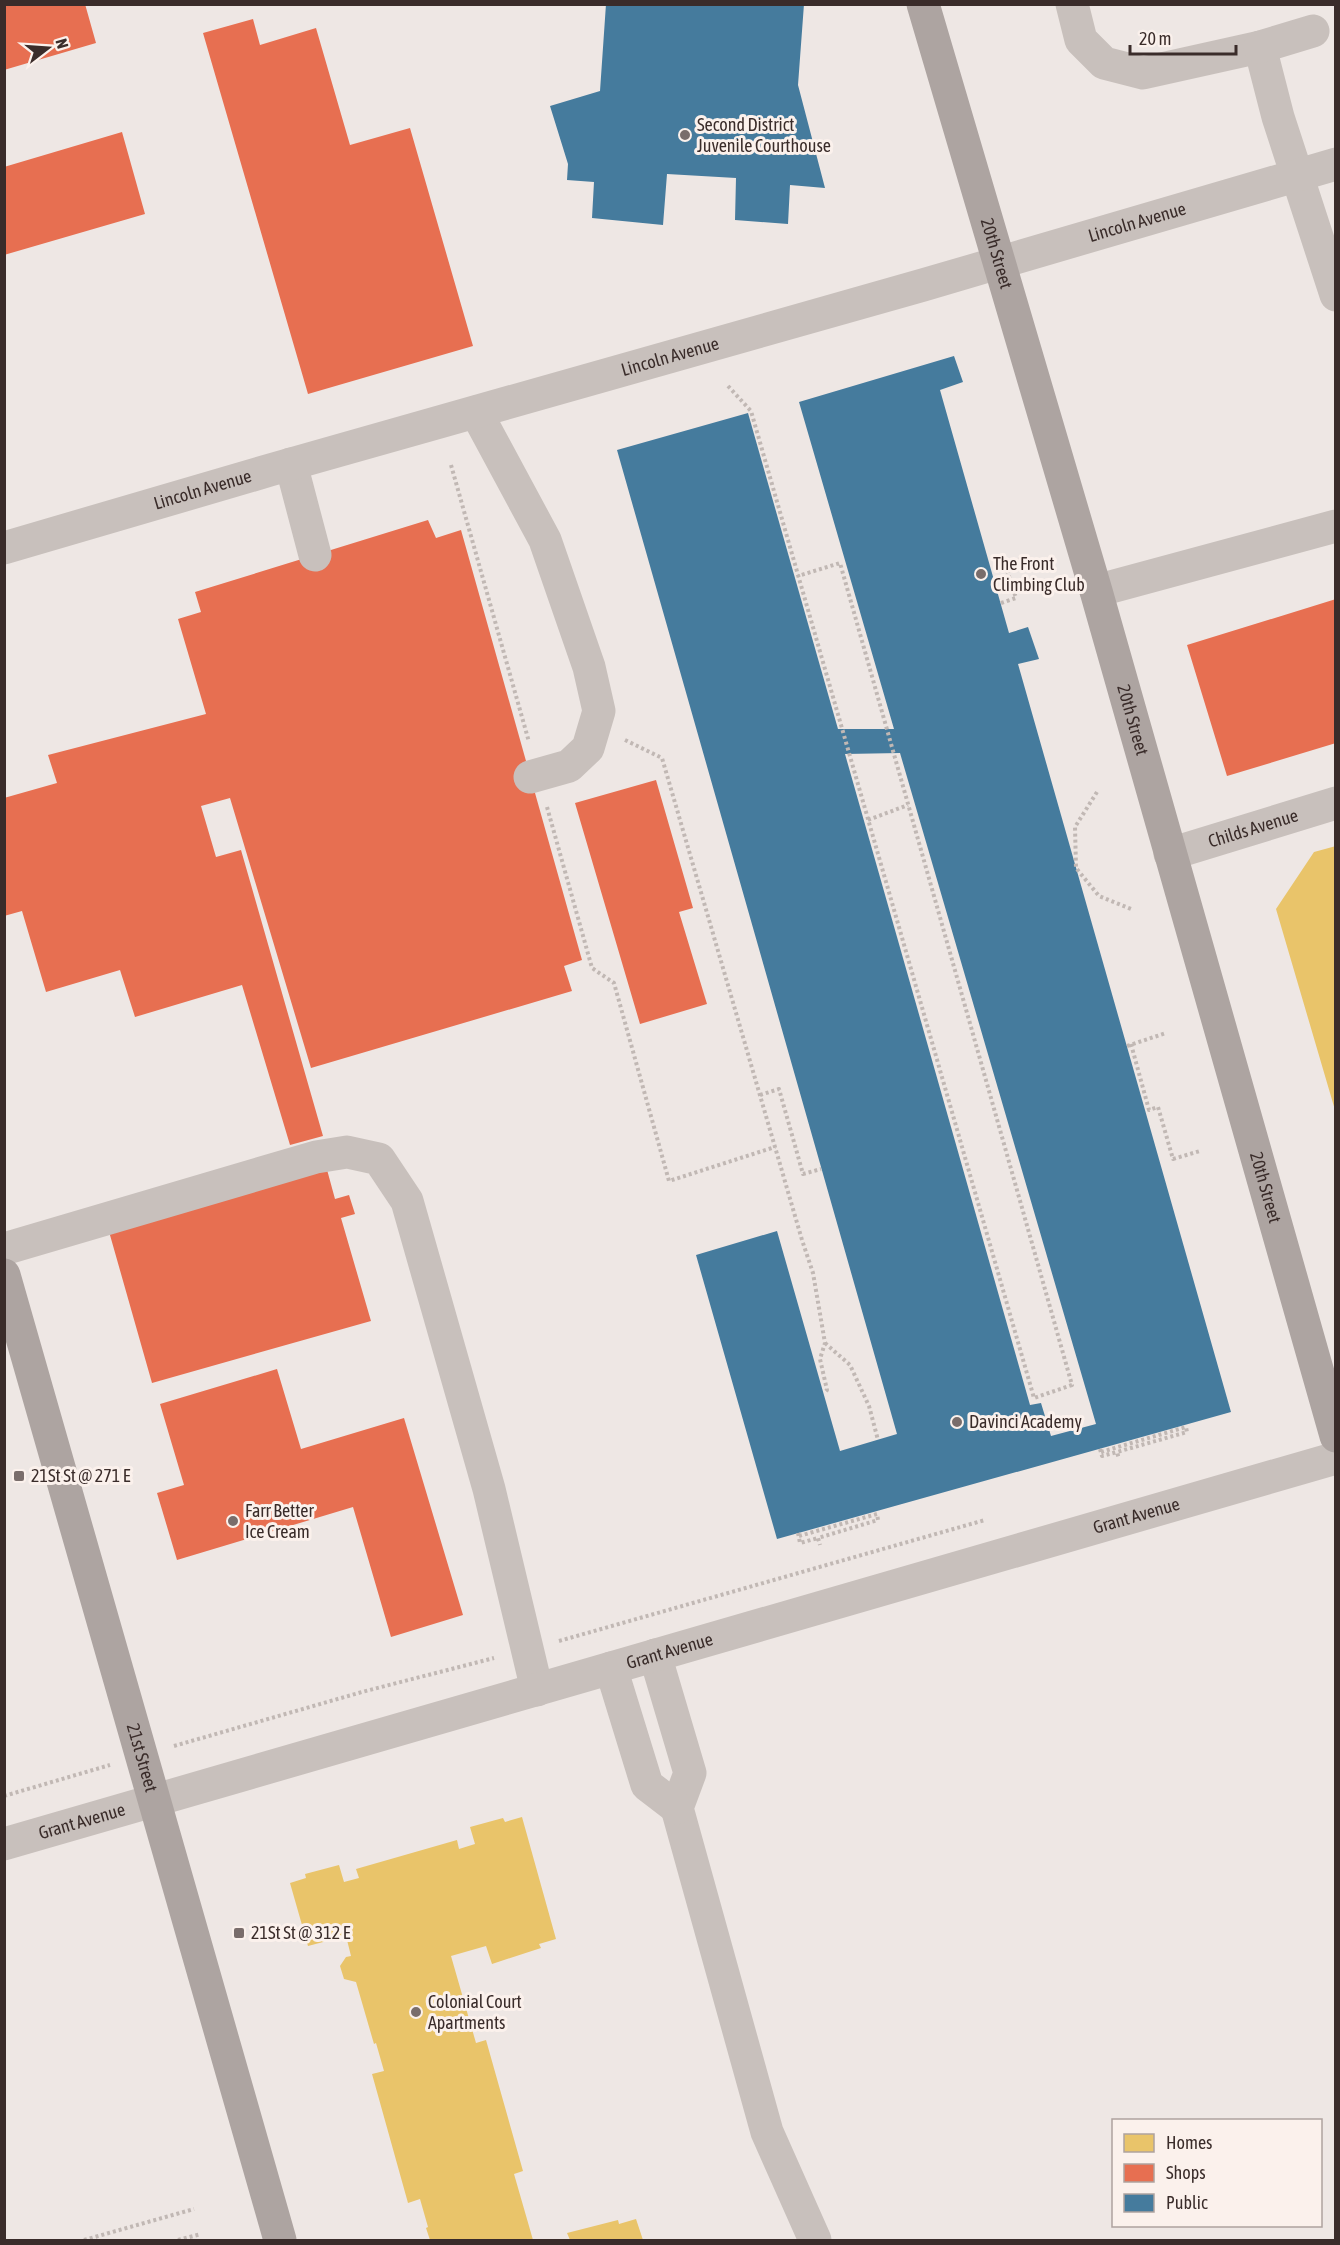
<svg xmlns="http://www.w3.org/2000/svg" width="1340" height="2245" font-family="'Asap Condensed',sans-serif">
<rect width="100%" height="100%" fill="#eee7e4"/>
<!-- homes -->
<path fill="#e9c46a" d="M1336,846V1110H1335L1276,909L1314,852Z
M522,1817L556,1939L539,1944L541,1948L492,1964L486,1946L451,1956L476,2043L486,2040L523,2171L514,2174L533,2240H430L426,2228L428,2227L420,2199L408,2203L372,2074L384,2071L376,2043L374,2044L356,1982L344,1979L340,1966L346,1957L351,1956L346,1936L308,1946L290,1883L306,1878L305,1874L339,1865L344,1882L359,1878L356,1869L457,1840L459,1849L475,1844L470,1827L503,1818L505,1822Z
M636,2219L643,2240H570L567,2233L618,2220L619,2224Z"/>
<!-- shops -->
<path fill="#e76f51" d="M4,4H85L96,43L4,70Z
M253,19L260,45L316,28L350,145L410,128L473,346L308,394L203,33Z
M122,132L145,214L4,255V167Z
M428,520L436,538L461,530L582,960L564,966L572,991L311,1068L230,798L201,806L216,857L241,850L323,1136L290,1145L242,985L135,1017L120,970L46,992L22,911L4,916V798L57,783L48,755L206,714L178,619L201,612L195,592Z
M1336,599V743L1227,776L1187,645Z
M656,780L693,908L679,912L707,1004L640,1024L575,803Z
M326,1166L335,1199L349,1195L355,1214L341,1218L371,1321L152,1383L108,1228Z
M277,1369L301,1449L404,1418L463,1615L391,1637L353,1507L177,1560L157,1493L184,1485L160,1404Z"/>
<!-- public -->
<path fill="#457b9d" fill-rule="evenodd" d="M606,4H804L798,85L825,188L790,185L788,224L735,220L736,178L667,174L663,225L592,218L594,182L567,180L568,164L550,106L600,91Z
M954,356L963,382L940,390L1009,633L1028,627L1039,659L1018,664L1231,1412L777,1539L696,1255L777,1231L840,1451L897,1434L617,450L748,413L838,729H894L799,402ZM900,753L1096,1424L1051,1436L1041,1403L1030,1405L845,754Z"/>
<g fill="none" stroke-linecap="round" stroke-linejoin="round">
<!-- path -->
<path stroke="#c1b8b4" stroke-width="4" stroke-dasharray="3 3" stroke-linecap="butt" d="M728,386L751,411L1034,1398L1072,1385L840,563L798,576
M451,465L529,742
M1001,603L1016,598L1005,564L1030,556
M625,740L662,758L802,1240L813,1273L825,1343L820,1359L827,1390L824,1393
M1097,792L1075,827L1076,868L1099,896L1131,909
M547,807L592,968L614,983L669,1181L775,1147
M868,820L908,805
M1131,1044L1149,1110L1158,1107L1173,1159L1200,1151
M1127,1046L1166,1033
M760,1095L779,1089L803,1174L821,1169
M825,1343L850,1365L869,1406L878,1440
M1100,1449L1102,1456L1117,1452
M1101,1452L1186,1427L1187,1432L1117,1452L1119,1459
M798,1533L800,1543L818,1538
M799,1536L877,1514L878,1520L818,1538L820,1545
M559,1641L985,1520
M174,1746L362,1692L494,1658
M4,1796L110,1765
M84,2240L194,2209
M178,2240L201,2234"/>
<!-- minor -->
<g stroke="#c8c0bc" stroke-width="33">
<path d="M1072,4L1081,40L1104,63L1143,73L1260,47L1278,117L1336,295"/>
<path d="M1260,47L1313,31"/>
<path d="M476,412L545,540L589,667L599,711L588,748L569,766L530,777"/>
<path d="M291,464L315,555"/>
<path id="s1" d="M4,548L270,470L923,285L1336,164"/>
<path d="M1096,591L1336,526"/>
<path id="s2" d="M1170,854L1336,803"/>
<path d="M4,1249L316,1157L347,1152L379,1159L407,1201L489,1489L537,1690"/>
<path d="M655,1655L690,1773L677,1808L767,2132L815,2240"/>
<path d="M611,1668L647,1785L677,1808"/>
<path id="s3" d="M4,1844L1336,1458"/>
</g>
<!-- major -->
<g stroke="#ada4a1" stroke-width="33">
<path id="s4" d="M923,4L1096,591L1336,1436"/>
<path id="s5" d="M4,1275L280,2240"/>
</g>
</g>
<!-- markers -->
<g fill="#796d6b" stroke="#fbf1ec" stroke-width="2">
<circle cx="685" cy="135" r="6"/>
<circle cx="981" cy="574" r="6"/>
<circle cx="957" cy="1422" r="6"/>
<rect x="13" y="1470" width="12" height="12" rx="3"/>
<circle cx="233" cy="1521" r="6"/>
<rect x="233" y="1927" width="12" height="12" rx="3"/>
<circle cx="416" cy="2012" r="6"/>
</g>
<g text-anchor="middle" stroke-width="6" stroke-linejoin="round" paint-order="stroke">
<!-- poi labels -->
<g font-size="18" fill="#3a2c2a" stroke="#fbf1ec" text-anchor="start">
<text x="697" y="131">Second District<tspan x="697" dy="21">Juvenile Courthouse</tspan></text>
<text x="993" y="570">The Front<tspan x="993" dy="21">Climbing Club</tspan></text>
<text x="969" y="1428">Davinci Academy</text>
<text x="31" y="1482">21St St @ 271 E</text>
<text x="245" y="1517">Farr Better<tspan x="245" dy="21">Ice Cream</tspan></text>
<text x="251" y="1939">21St St @ 312 E</text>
<text x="428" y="2008">Colonial Court<tspan x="428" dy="21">Apartments</tspan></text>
</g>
<!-- street labels -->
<g font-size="18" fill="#3a2c2a" stroke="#fbf1ec">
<text dy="6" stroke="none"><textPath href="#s1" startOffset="1179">Lincoln Avenue</textPath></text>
<text dy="6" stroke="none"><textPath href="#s4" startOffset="260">20th Street</textPath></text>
<text dy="6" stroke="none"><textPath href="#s1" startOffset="693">Lincoln Avenue</textPath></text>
<text dy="6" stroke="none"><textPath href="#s1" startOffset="207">Lincoln Avenue</textPath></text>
<text dy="6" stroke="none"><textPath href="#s4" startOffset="746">20th Street</textPath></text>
<text dy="6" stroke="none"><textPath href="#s2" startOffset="87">Childs Avenue</textPath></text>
<text dy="6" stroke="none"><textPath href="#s4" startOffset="1232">20th Street</textPath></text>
<text dy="6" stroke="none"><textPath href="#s3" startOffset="1179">Grant Avenue</textPath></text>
<text dy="6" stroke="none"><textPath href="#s3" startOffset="693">Grant Avenue</textPath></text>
<text dy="6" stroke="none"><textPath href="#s5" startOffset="502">21st Street</textPath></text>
<text dy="6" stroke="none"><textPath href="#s3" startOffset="81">Grant Avenue</textPath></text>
</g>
</g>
<!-- border -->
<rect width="1340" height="2245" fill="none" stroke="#3a2c2a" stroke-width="12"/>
<!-- legend -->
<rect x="1112" y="2119" width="210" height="108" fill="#fbf1ec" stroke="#aea29e" stroke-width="1.5"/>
<rect x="1124" y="2134" width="30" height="18" fill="#e9c46a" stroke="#aea29e" stroke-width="1.5"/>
<text x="1166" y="2149" font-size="18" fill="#3a2c2a">Homes</text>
<rect x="1124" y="2164" width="30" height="18" fill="#e76f51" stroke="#aea29e" stroke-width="1.5"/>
<text x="1166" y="2179" font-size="18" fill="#3a2c2a">Shops</text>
<rect x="1124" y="2194" width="30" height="18" fill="#457b9d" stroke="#aea29e" stroke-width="1.5"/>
<text x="1166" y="2209" font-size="18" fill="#3a2c2a">Public</text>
<!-- north arrow -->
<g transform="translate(48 48) rotate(73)" stroke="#fbf1ec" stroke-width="4.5" paint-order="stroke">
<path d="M0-4.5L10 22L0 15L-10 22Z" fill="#3a2c2a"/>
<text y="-9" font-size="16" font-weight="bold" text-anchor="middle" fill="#3a2c2a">N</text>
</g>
<!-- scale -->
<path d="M1130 45v9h106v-9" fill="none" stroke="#3a2c2a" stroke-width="3"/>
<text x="1139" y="45" font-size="18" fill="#3a2c2a" stroke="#fbf1ec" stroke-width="4.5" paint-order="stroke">20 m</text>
</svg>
